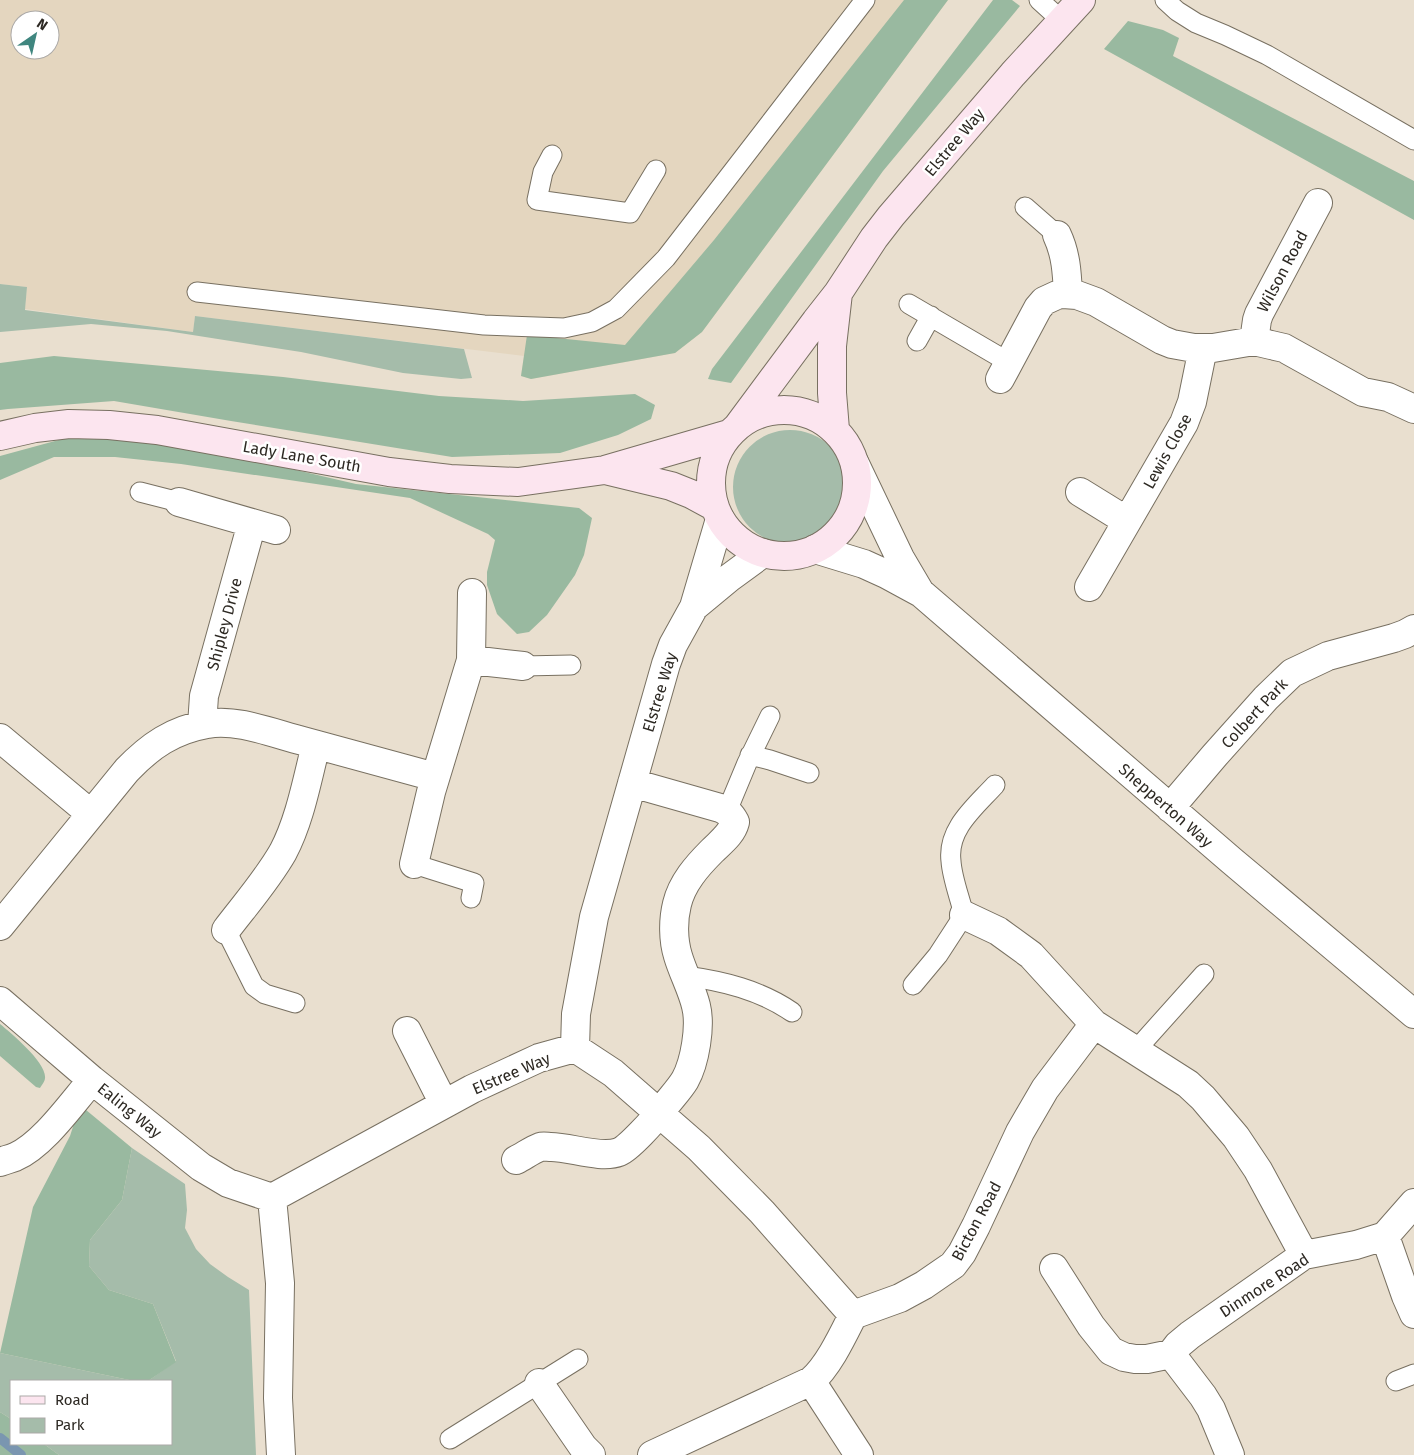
<svg xmlns="http://www.w3.org/2000/svg" width="1414" height="1455" font-family="'Fira Sans',sans-serif">
<rect width="100%" height="100%" fill="#e9dfcf"/>
<!-- built -->
<path fill="#e4d6bf" fill-rule="evenodd" d="M0,0H948L702,332L675,353L531,379L521,376L524,356L195,316L193,332L25,309L27,287L0,284ZM20,20H50V50H20Z"/>
<!-- green -->
<path fill="#a5bcaa" d="M0,284L27,287L25,310L193,332L195,316L464,349L472,378L461,379L403,373L301,352L167,331L91,324L0,332Z
M733 487a57 57 0 1 1 114 0a57 57 0 1 1-114 0Z
M132,1148L185,1184L187,1210L185,1228L196,1249L210,1264L228,1277L249,1290L256,1455H59L44,1444H171V1381H148L176,1361L153,1304L109,1290L89,1266L90,1240L122,1200Z
M0,1353L134,1381H11V1419L0,1412Z"/>
<!-- forest -->
<path fill="#99b9a0" d="M904,0H948L702,332L675,353L531,379L521,376L527,335L625,345L714,240Z
M993,0H1012L1020,6L883,171L731,383L708,379L712,369Z
M1128,21L1163,30L1179,38L1173,56L1414,181V220L1104,49Z
M54,356L283,377L439,396L523,401L635,394L655,405L651,419L618,435L560,453L452,457L231,421L114,401L8,409L0,410V363Z
M101,436L227,454L356,484L579,508L592,518L584,555L575,575L547,615L529,632L517,634L497,614L487,585V572L495,540L488,534L410,498L181,464L115,457H54L0,480V456L66,438Z
M0,1024C11,1033 47,1063 45,1078C45,1081 42,1085 40,1088L36,1087L0,1056Z
M80,1105L132,1148L122,1200L90,1240L89,1266L109,1290L153,1304L176,1362L148,1381H134L0,1353L33,1207L70,1136Z
M0,1412L11,1419V1444H44L59,1455H0Z"/>
<g fill="none" stroke-linecap="round" stroke-linejoin="round">
<!-- stream -->
<path stroke="#7a96b0" stroke-width="10" d="M0,1438L21,1455"/>
<!-- lane casing -->
<g stroke="#787061" stroke-width="21">
<path id="lane" d="M1039,0L1061,20
M1165,0L1177,11L1196,23L1225,35L1267,55L1414,140
M552,155L543,172L537,200L630,213L656,170
M1025,207L1057,235
M197,292L484,325L564,328L592,322L616,309L666,258L865,0
M909,304L1010,363
M917,341L931,316
M140,492L179,502
M523,666L571,665
M750,755L770,760L809,773
M727,811L747,763L770,716
M414,864L474,883L471,898
M226,930L254,986L265,994L295,1003
M685,976C723,981 760,990 792,1012
M913,985L938,955L964,915C960,898 952,878 951,861C947,829 975,807 995,785
M1136,1050L1204,974
M1396,1381L1414,1374
M450,1439L578,1359"/>
</g>
<!-- street casing -->
<g stroke="#787061" stroke-width="30">
<path id="street" d="M1057,235C1066,254 1067,273 1068,294
M1254,341L1257,320L1259,314L1318,203
M1000,379L1038,308L1044,301L1057,295L1063,294L1077,295L1096,302L1162,340L1172,344L1194,348H1213L1254,341L1271,345L1284,348L1363,392L1388,397L1414,409
M855,464L900,558L920,592
M1080,492L1127,521
M179,502L276,530
M815,549L864,564L886,574L921,593L1232,861L1414,1014
M1089,587L1184,423L1192,402L1203,348
M694,607L729,578L763,553
M471,660L523,666
M202,725L204,696L252,523
M0,738L91,814
M1170,808L1215,755L1266,698L1292,673L1328,656L1394,638L1405,634L1414,629
M414,864L431,792L471,660L472,593
M964,915L998,931L1031,955L1094,1024
M0,926L127,770C150,746 173,730 207,724C236,718 275,734 303,741C347,753 391,765 435,777
M226,930C245,905 267,880 283,852C300,820 307,780 316,745
M0,1001L92,1080L201,1167L228,1183L272,1198
M407,1031L444,1104
M575,1048L613,1073L699,1148L762,1212L853,1315L900,1298L924,1285L953,1265L962,1253L976,1226L1020,1132L1045,1089L1094,1024L1188,1084L1203,1098L1236,1137L1258,1170L1304,1255
M516,1160C524,1156 532,1150 540,1147C543,1146 548,1147 551,1147C570,1147 601,1159 619,1152C629,1148 654,1120 662,1110C669,1100 679,1090 685,1080C695,1062 701,1026 696,1006C692,989 683,973 678,956C673,940 673,920 677,904C682,883 697,866 712,851C721,842 732,834 735,822C731,814 727,811 720,808L632,783
M0,1162C5,1160 10,1159 15,1157C43,1145 72,1103 92,1080
M272,1198L472,1089L539,1058L575,1048L576,1014L594,917L666,664L673,645L694,607L720,519
M272,1198L280,1283L278,1398L281,1455
M1385,1236L1406,1296L1414,1314
M1054,1268L1091,1326L1111,1351L1124,1357L1135,1359H1147L1171,1354
M853,1315C843,1335 828,1367 811,1381L859,1455
M539,1383L583,1447L591,1455
M652,1455L811,1381
M1230,1455L1211,1409L1203,1396L1171,1354L1178,1345L1190,1335L1304,1255L1356,1245L1385,1236L1414,1203"/>
</g>
<!-- secondary casing -->
<g stroke="#787061" stroke-width="30">
<path id="secondary" d="M711 483a73 73 0 1 1 146 0a73 73 0 1 1-146 0Z
M738,426L816,321L838,293L874,238L891,216L1013,74L1081,0
M835,430L832,393V346L838,293
M0,436L35,428L69,424L109,425L157,430L389,472L450,479L518,482L605,470L729,434
M609,471L671,486L691,494L715,507"/>
</g>
<!-- lane -->
<use href="#lane" stroke="#fff" stroke-width="19"/>
<!-- street -->
<use href="#street" stroke="#fff" stroke-width="28"/>
<!-- secondary -->
<use href="#secondary" stroke="#fce5ef" stroke-width="28"/>
</g>
<g text-anchor="middle" stroke-width="5" stroke-linejoin="round" paint-order="stroke">
<!-- street labels -->
<g font-size="16" fill="#2d2923" stroke="#fff">
<text transform="translate(954 142) rotate(-50)" y="6">Elstree Way</text>
<text transform="translate(1282 271) rotate(-62)" y="6">Wilson Road</text>
<text transform="translate(1167 451) rotate(-61)" y="6">Lewis Close</text>
<text transform="translate(302 456) rotate(10)" y="6">Lady Lane South</text>
<text transform="translate(224 624) rotate(-75)" y="6">Shipley Drive</text>
<text transform="translate(659 692) rotate(-73)" y="6">Elstree Way</text>
<text transform="translate(1254 713) rotate(-47)" y="6">Colbert Park</text>
<text transform="translate(1166 805) rotate(41)" y="6">Shepperton Way</text>
<text transform="translate(511 1073) rotate(-23)" y="6">Elstree Way</text>
<text transform="translate(130 1110) rotate(39)" y="6">Ealing Way</text>
<text transform="translate(976 1221) rotate(-62)" y="6">Bicton Road</text>
<text transform="translate(1264 1285) rotate(-33)" y="6">Dinmore Road</text>
</g>
</g>
<!-- legend -->
<rect x="10" y="1380" width="162" height="65" fill="#ffffff" stroke="#aba9a7"/>
<rect x="20" y="1396" width="25" height="8" fill="#fce5ef" stroke="#aba9a7"/>
<text x="55" y="1405" font-size="15" fill="#2d2923">Road</text>
<rect x="20" y="1418" width="25" height="15" fill="#a5bcaa" stroke="#aba9a7"/>
<text x="55" y="1430" font-size="15" fill="#2d2923">Park</text>
<!-- north arrow -->
<g transform="translate(35 35) rotate(34)"><circle r="24" fill="#ffffff" stroke="#aba9a7"/>
<path d="M0-4L9 19L0 12L-9 19Z" fill="#3f867f"/>
<text y="-8" font-size="14" font-weight="bold" text-anchor="middle" fill="#2d2923">N</text>
</g>
</svg>
